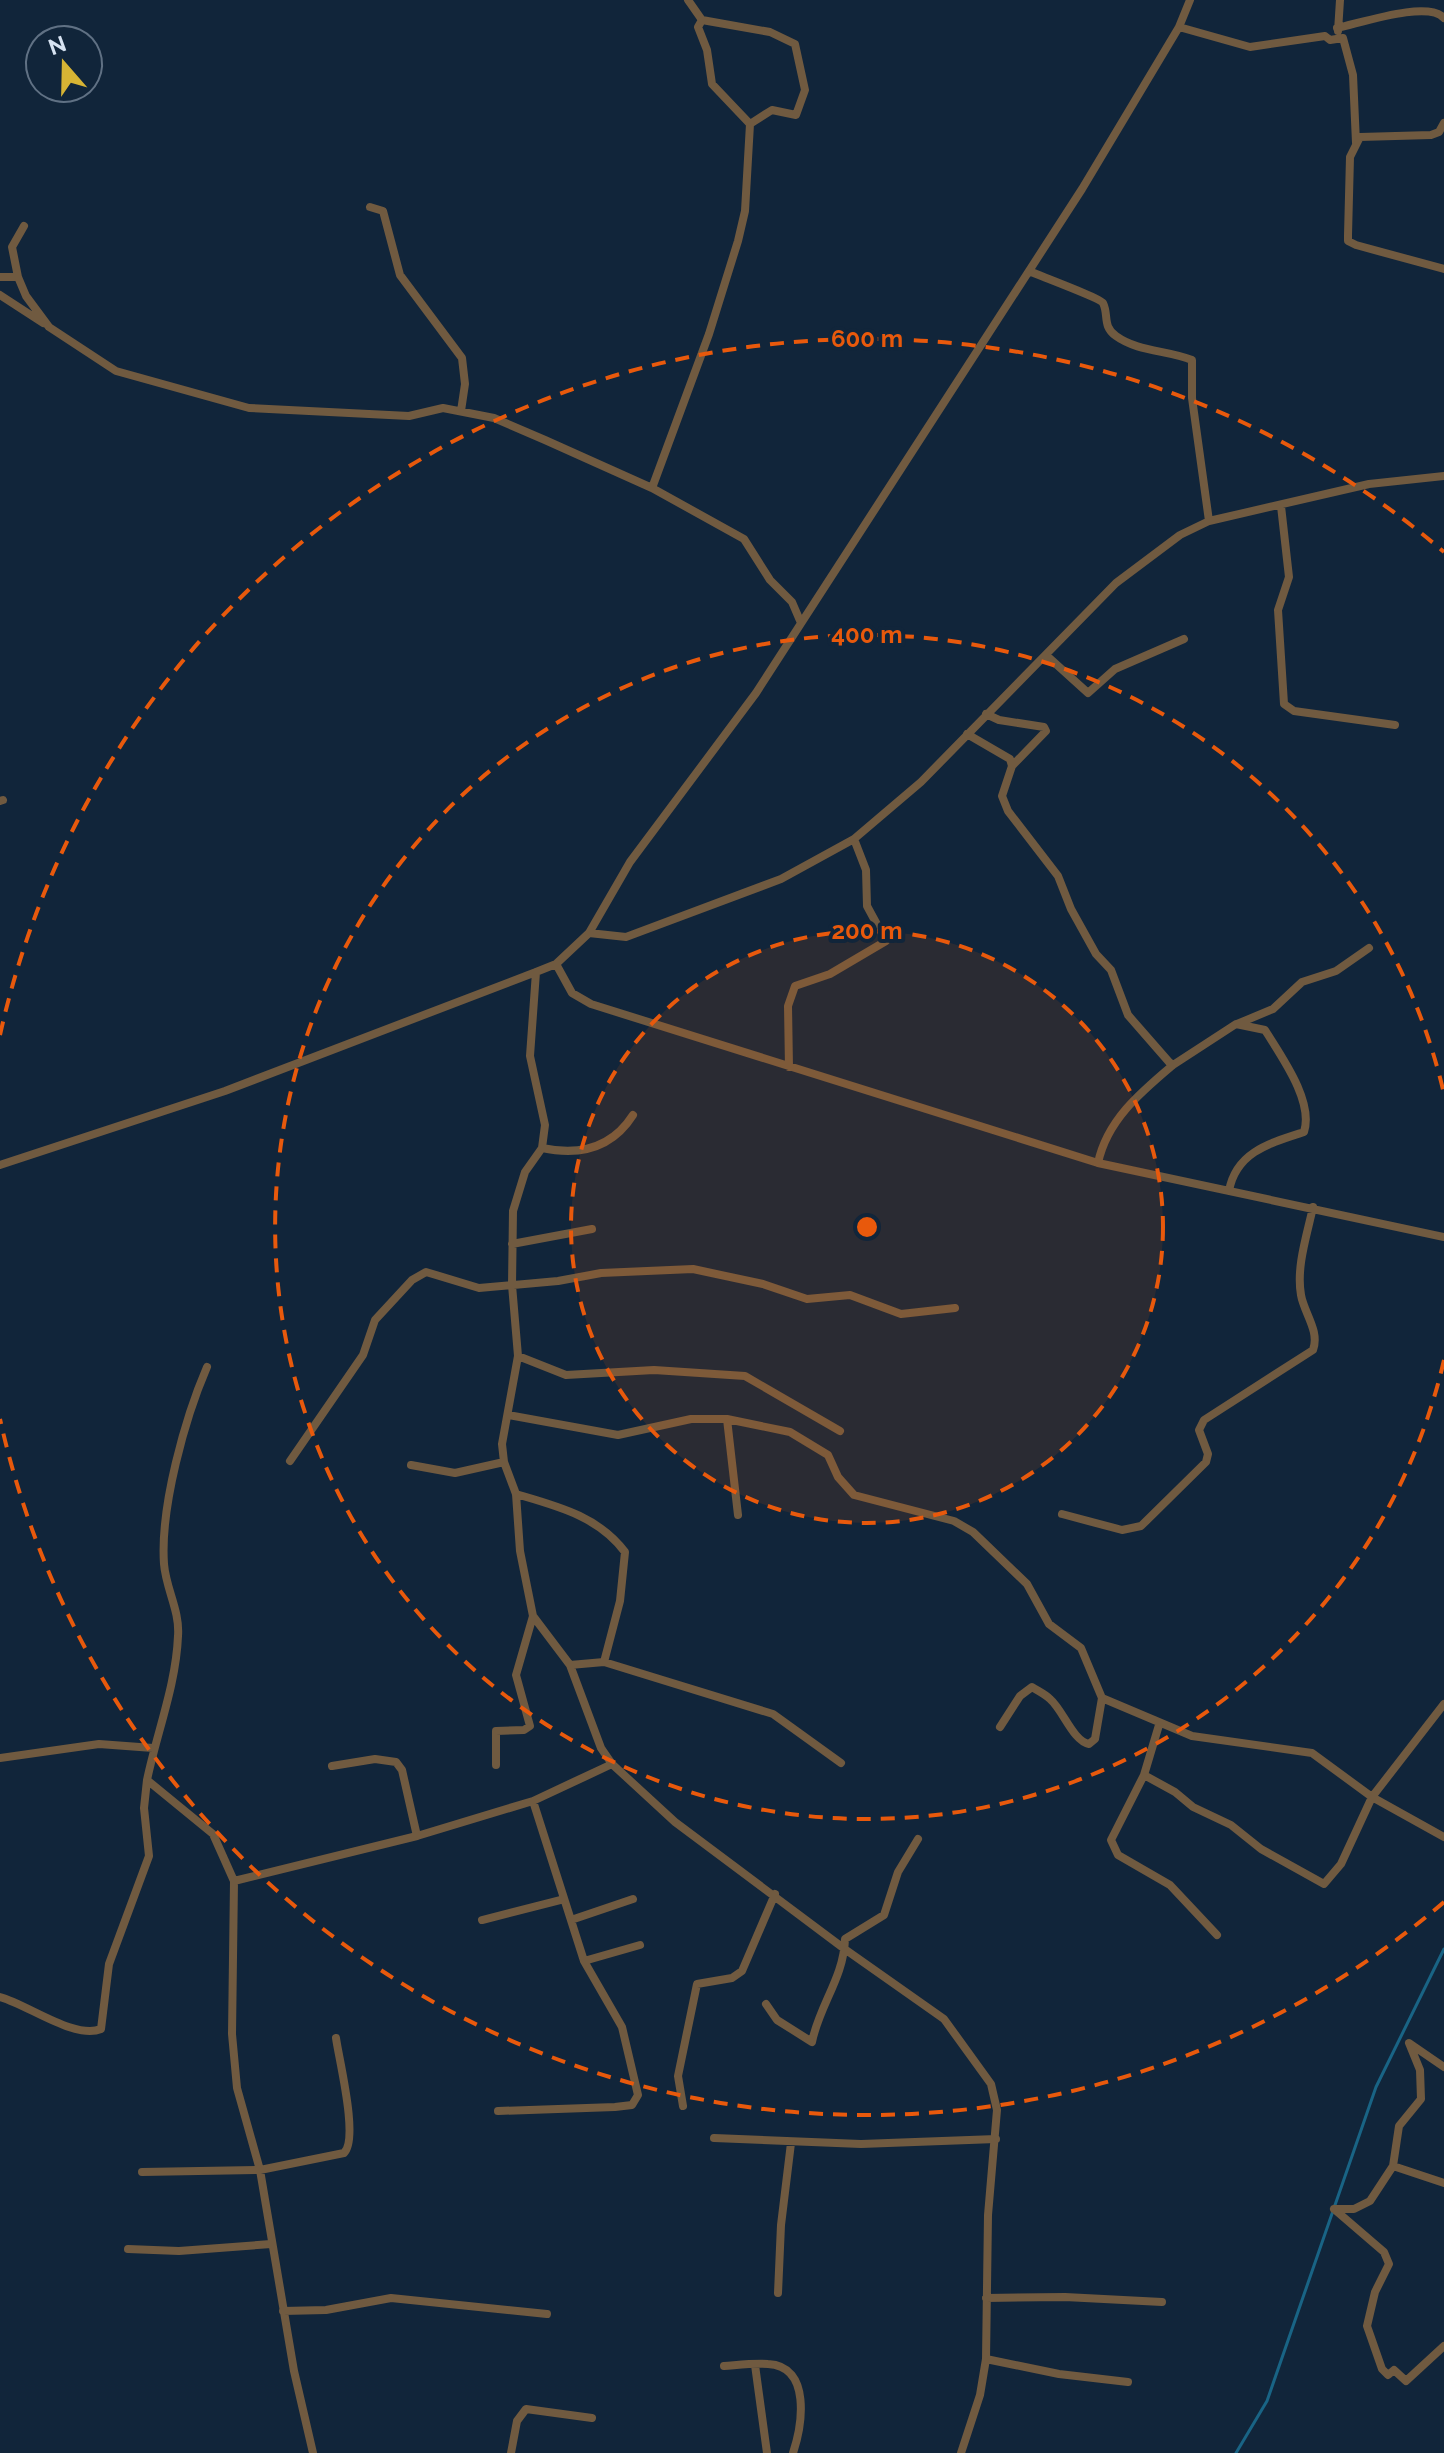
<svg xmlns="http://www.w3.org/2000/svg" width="1444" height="2453" font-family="Raleway,sans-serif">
<rect width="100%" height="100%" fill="#11253a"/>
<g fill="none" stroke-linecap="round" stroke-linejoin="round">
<!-- stream -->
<path stroke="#196485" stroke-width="3" d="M1236,2453L1267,2401L1376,2087L1444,1949"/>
<!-- street -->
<path stroke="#705a40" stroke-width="8" d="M702,20L698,27L707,50L712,84L750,124
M1179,27L1250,47L1325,36L1330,40L1343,38L1353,75L1356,143
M1337,28C1361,23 1428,0 1444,18
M1338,31L1340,0
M1444,123L1439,132L1431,135L1360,137L1350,157L1348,235V241L1356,245L1444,269
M370,207L383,211L400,275L462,358L465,384L461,411
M1029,271C1040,276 1100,298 1103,303C1109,315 1102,326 1116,336C1138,352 1168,350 1192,360V398L1209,521
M0,277H18L26,296L49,327L116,371L249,408L409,416L443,408L494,418L545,440L652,488L744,539L770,580L792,602L801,623
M18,277L12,247L24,226
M0,295L43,323
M652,488L709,334L738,241L745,211L750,124L772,110L796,115L805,90L795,44L770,32L702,20L688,0
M1281,506L1289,577L1278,610L1284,704L1294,711L1395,725
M1046,655L1088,693L1115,669L1184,639
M986,714L999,720L1044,727L1046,731L1012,766
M967,734L1010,759L1012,766L1002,796L1008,811L1058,876L1071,909L1096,954L1111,970L1128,1015L1169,1062L1173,1065L1236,1024L1265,1030C1281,1056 1314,1101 1304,1132C1270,1143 1236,1152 1229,1191
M0,801L3,800
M589,933L626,937L781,879L854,839L921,782L1116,583L1180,535L1209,521L1369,484L1444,476
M556,964L572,993L591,1004L1098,1163L1444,1237
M536,972L530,1056L545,1125L542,1148L525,1172L513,1211L512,1285L518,1356L502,1444L504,1462L516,1494L520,1551L533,1616L570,1665L601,1748L612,1764L675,1822L846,1950L944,2019L991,2084L997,2110L988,2215L986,2359L980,2395L961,2453
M1237,1024L1273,1009L1302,982L1336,971L1369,948
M789,1067L788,1006L795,986L830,974L886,941L867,906L866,870L854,839
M542,1148C580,1156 612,1148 633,1115
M1098,1163C1107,1120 1141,1092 1173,1065
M0,1165L225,1091L536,972L556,964L589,933L630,862L756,693L1082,189L1179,27L1190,0
M512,1244L592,1229
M518,1356L566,1375L654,1370L745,1376L840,1431
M207,1367C185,1418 160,1507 164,1564C166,1589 180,1611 178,1636C176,1685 157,1732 147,1780L213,1834L234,1881L417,1836L533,1801L612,1764
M508,1415L618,1435L691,1419H727L790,1432L828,1455L838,1477L854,1495L954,1521L973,1532L1027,1584L1049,1624L1081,1648L1102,1698L1095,1739L1089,1744C1073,1741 1063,1710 1050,1699C1045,1694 1038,1691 1032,1687L1020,1696L1000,1727
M727,1419L738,1515
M290,1461L363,1355L375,1320L412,1280L426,1272L479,1288L558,1281L601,1273L693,1269L763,1284L807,1299L850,1295L901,1314L955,1308
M411,1465L455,1473L504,1462
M516,1494C557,1506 598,1516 625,1552L620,1601L604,1662L570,1665
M1062,1514L1122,1530L1141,1526L1206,1462L1208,1454L1199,1430L1204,1420L1313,1350C1320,1331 1304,1313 1301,1295C1296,1267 1307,1235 1313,1207
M604,1662L773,1714L841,1763
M1102,1698L1192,1736L1312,1753L1372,1797L1341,1864L1324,1884L1261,1849L1231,1825L1193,1807L1175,1792L1144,1775L1111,1840L1118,1855L1170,1885L1217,1935
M1444,1704L1372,1797L1444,1837
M0,1758L99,1744L153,1748
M496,1765V1731L524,1730L530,1726L516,1675L533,1616
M332,1766L375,1759L396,1762L402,1770L417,1836
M1144,1775L1159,1725
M234,1881L232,2034L237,2088L260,2170L294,2371L313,2453
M482,1920L564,1899
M571,1920L633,1899
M584,1961L640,1945
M0,1997C27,2004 75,2040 101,2029L109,1964L149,1856L144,1808L147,1780
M766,2004L777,2020L812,2042C819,2006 844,1977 845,1939L884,1915L898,1872L918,1839
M683,2106L678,2076L697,1984L732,1978L742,1971L775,1894
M498,2111L615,2107L632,2105L638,2095L622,2027L584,1961L533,1801
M714,2138L861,2144L996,2139
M1393,2166L1444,2183
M142,2172L260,2170L344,2153C359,2139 339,2060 336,2038
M1334,2209L1384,2252L1389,2264L1375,2292L1367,2326L1382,2369L1388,2375L1394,2370L1406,2381L1444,2346
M1334,2209H1354L1370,2201L1393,2166L1399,2126L1421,2099L1420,2070L1409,2043L1444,2067
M128,2249L179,2251L271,2244
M778,2293L781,2225L791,2143
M986,2298L1065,2297L1162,2302
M283,2311L326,2310L391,2298L547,2314
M986,2359L1059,2374L1128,2382
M755,2365L767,2453
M724,2366C738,2365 754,2363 768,2364C812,2366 802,2426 793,2453
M511,2453L517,2421L526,2409L592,2418"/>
</g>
<!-- distance rings -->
<circle cx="867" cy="1227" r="296" fill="#e8590c" fill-opacity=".12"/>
<g fill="none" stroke="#e8590c" stroke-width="4" stroke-dasharray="14 10">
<circle cx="867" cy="1227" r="296"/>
<path d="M1444 1360A592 592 0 1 1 1444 1094"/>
<path d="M1444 1902A888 888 0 0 1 0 1419M0 1035A888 888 0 0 1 1444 552"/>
</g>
<circle cx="867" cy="1227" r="12" fill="#e8590c" stroke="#11253a" stroke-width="4"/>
<g font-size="24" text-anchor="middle" font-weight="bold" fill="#e8590c" stroke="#11253a" stroke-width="8" stroke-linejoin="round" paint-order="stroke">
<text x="867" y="347">600 m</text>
<text x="867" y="643">400 m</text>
<text x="867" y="939">200 m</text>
</g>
<!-- north arrow -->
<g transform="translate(64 64) rotate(340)"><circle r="38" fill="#11253a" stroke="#607184" stroke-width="2"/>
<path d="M0-6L14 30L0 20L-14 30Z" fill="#d7b434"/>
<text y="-12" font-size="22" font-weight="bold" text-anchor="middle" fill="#d7e3f2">N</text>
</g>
</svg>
